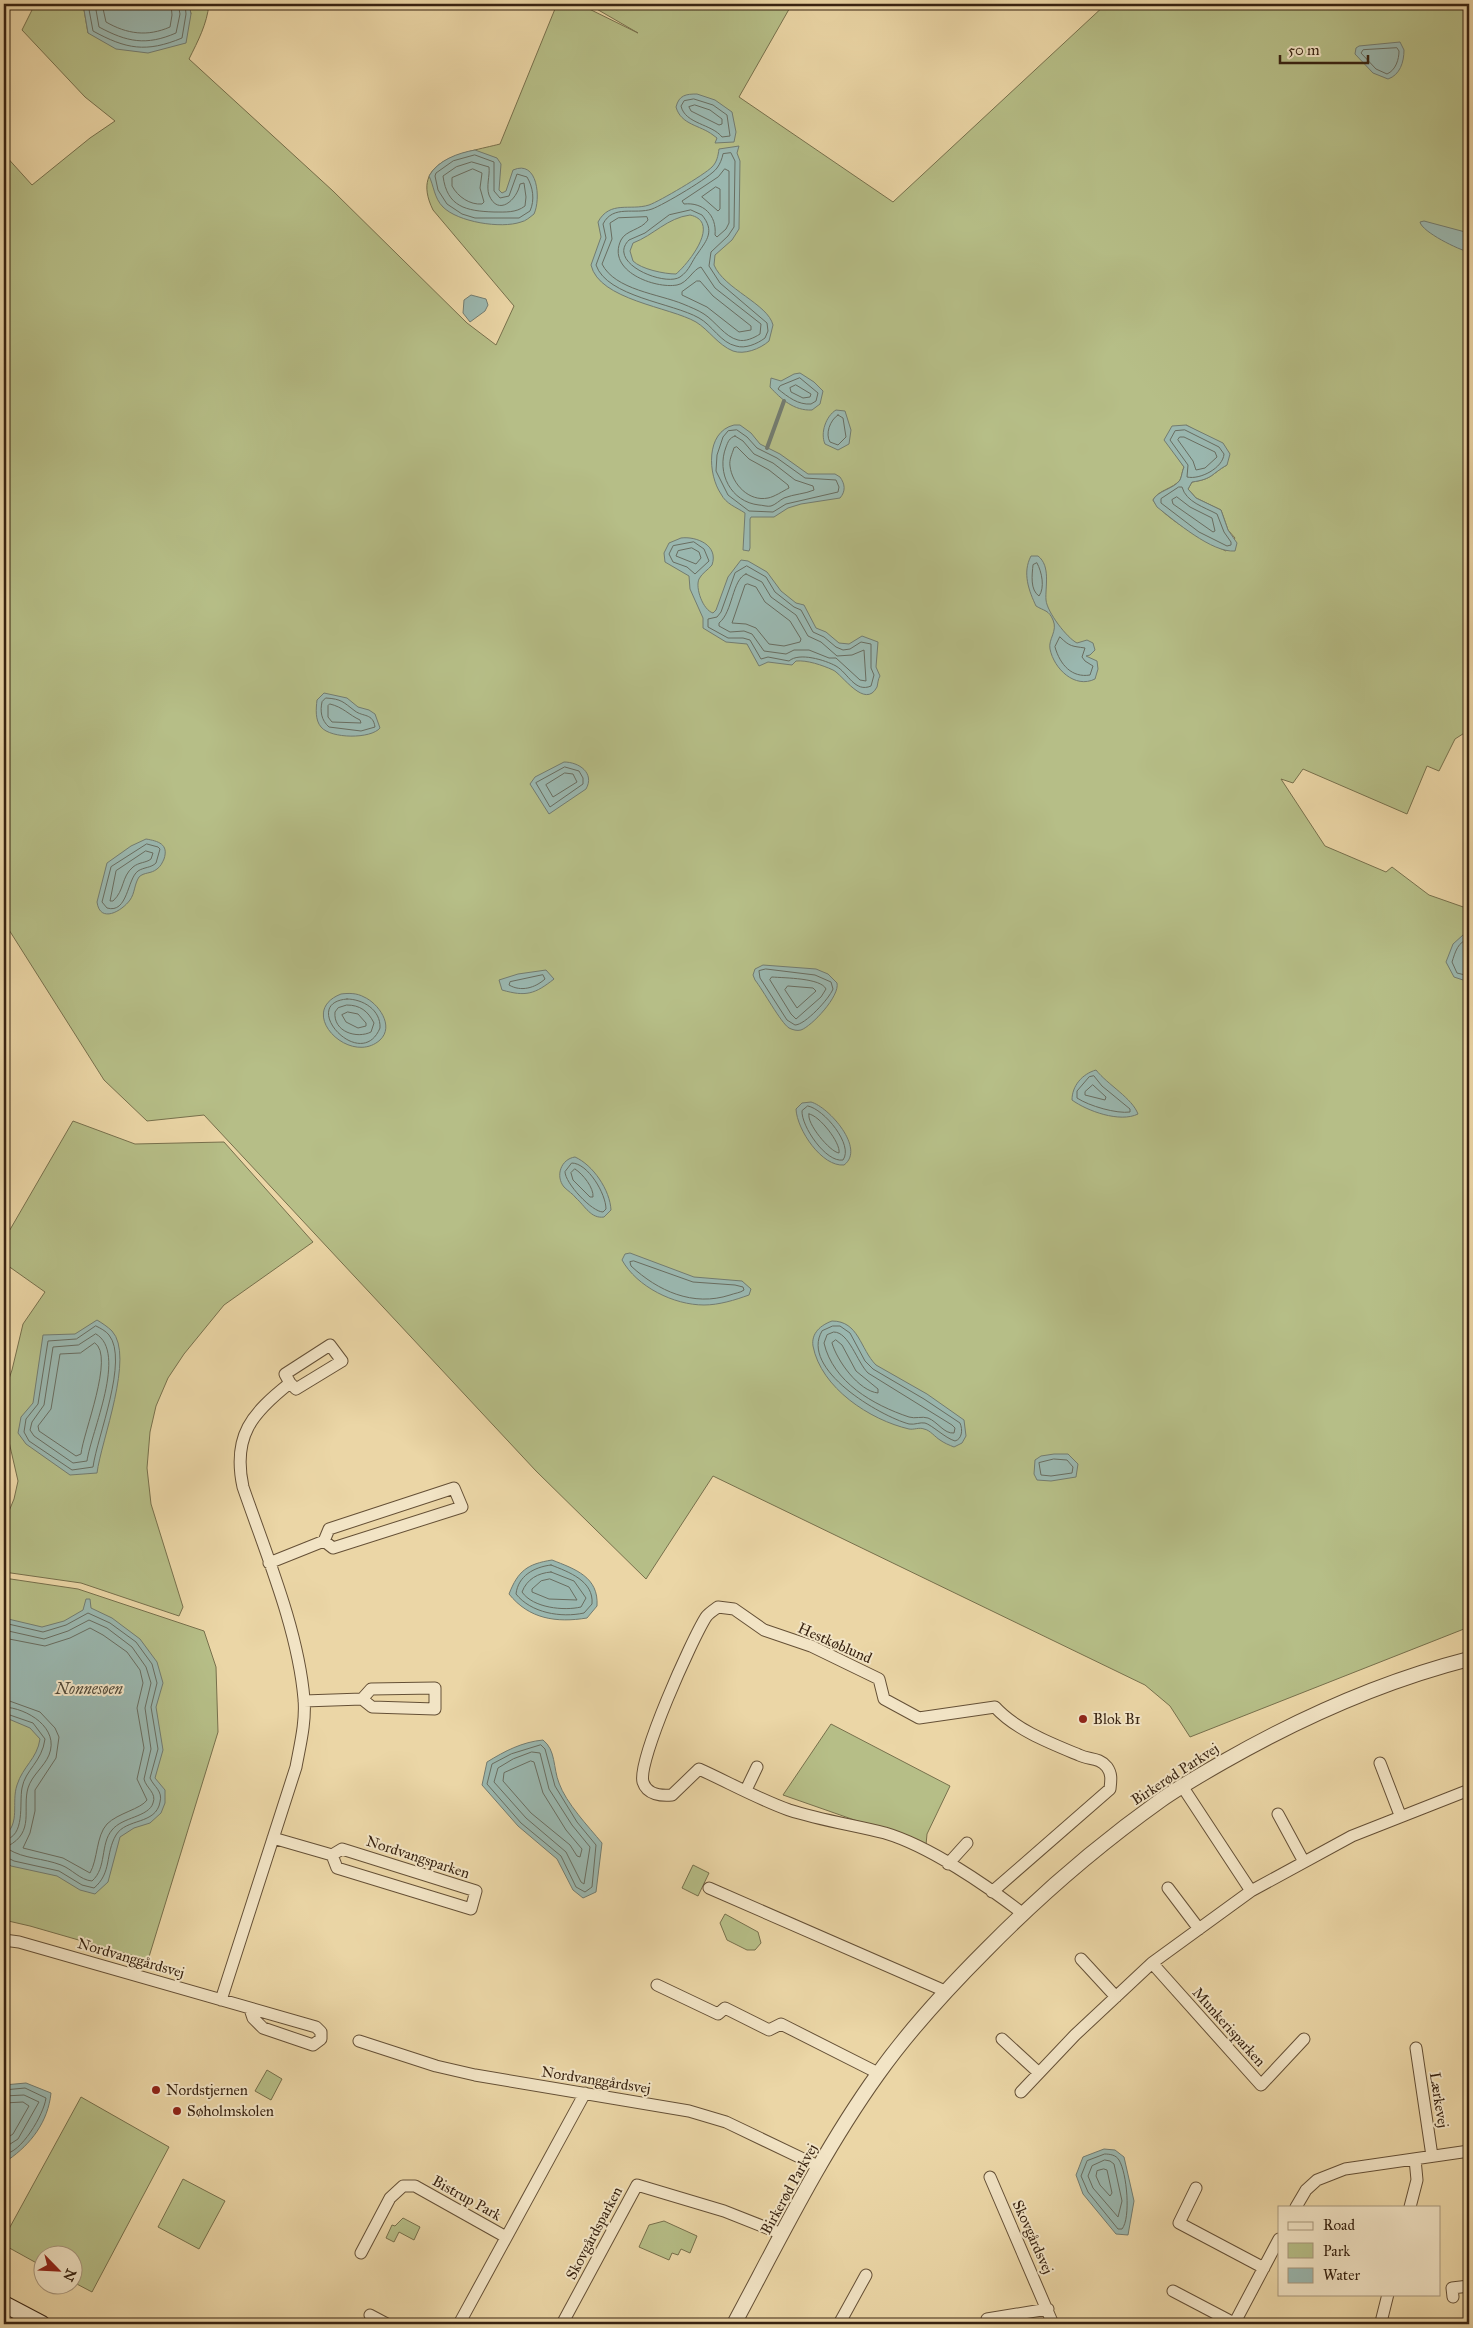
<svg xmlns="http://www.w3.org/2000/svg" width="1473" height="2328" font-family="'IM FELL Great Primer',serif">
<rect width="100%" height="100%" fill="#ebd6a6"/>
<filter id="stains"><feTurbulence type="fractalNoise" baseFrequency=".004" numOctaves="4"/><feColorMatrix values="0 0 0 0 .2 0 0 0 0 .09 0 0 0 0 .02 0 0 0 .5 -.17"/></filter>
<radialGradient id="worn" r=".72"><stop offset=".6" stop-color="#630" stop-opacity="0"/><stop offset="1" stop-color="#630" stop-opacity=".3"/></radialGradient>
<!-- green -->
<path fill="#b6be87" stroke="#77704c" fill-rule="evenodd" d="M35,4H83L88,33L191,14L189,4H209C207,24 198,41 189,59L333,191L467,323L496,345L514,306L433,210C408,159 465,153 500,144L557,4H579L638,33L588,4H792L739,97L893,202L1106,4H1469V730L1455,739L1439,771L1427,766L1407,814L1303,769L1293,783L1281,779L1325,846L1386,872L1392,867L1429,895L1469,909V1627L1190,1737L1170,1706L1145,1685L713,1476L646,1579L536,1471L204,1115L147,1121L104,1080L4,922V154L32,185L90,138L115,121L85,97L22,30ZM1186,425L1201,433L1227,465C1211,474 1213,479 1192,482L1188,489L1196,498L1221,510L1228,530L1235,538L1226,551C1207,542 1163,518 1153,500C1158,490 1173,489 1180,480C1182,476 1182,471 1184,467L1176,455Z
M73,1121L135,1144L224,1142L313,1242L224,1305L184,1354L168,1378L156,1406L150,1432L147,1468L151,1504L183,1607L179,1616L81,1583L4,1572V1523L14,1499L18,1481L4,1420V1393L12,1370L23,1324L45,1292L4,1263V1240Z
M4,1578L78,1589L204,1631L216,1667L218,1732L148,1960L30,1926L4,1920Z
M831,1724L950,1786L927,1834L926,1845L783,1795Z
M693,1865L709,1873L698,1896L682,1888Z
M725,1914L758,1932L761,1943L755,1950H747L727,1940L720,1923Z
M267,2070L282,2079L271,2100L255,2091Z
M81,2097L169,2147L92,2292L73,2282L72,2256H42V2266L4,2245V2238Z
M183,2179L225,2201L199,2249L158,2227Z
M403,2218L420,2227L414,2240L399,2232L394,2242L386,2238L392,2225L395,2226Z
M664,2221L697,2236L690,2253L681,2249L678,2255L672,2253L669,2260L639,2247L649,2225Z"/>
<!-- water -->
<path fill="#9ab7af" stroke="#737c70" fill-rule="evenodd" d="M83,4H189L191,14L186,43L148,53L116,49L88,33Z
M1400,42L1404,50C1404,62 1400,75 1388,79L1373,73L1355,54L1356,48L1359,46Z
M697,94L715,100L732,112L736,132L734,142L715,143L717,138L713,135C700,125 681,125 676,107C679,95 686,94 697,94Z
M739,146L737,153L740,161L739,229L732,240L715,255L714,265C724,289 768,304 773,325L769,341C760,349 744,355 733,351C718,345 709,330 696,322C670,307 599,300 591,265L601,237L598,222C610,200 630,211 649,205C660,201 704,175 712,167C717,162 718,156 719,149ZM690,215C722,222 688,264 676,274C664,274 641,269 633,261L630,251L633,243C654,235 667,218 690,215Z
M475,150L497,158L501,164L499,190L502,193L506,191L513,170C538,159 541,199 534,214C530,217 526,221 521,222C501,229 458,222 443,207C434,198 434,186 429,176C438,160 458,153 475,150Z
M1424,221L1469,233V252C1459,250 1422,232 1420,222Z
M471,295L486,299L488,305L485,311L470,322L463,313L464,300Z
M800,373L814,382L823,391L820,404L812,410C794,411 781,399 770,387L771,378L781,381L794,374Z
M836,410L845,411L851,430L849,444L838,450L825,444C820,433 826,416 836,410Z
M734,425H740L751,433L760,444L780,454L808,474H835L840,477C845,484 846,491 840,498L801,504L788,508L774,517H751L750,519V548L749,551L743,550L745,513C736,507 726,504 721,494C708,475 705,432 734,425Z
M1186,425L1223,443L1230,454L1227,465C1211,474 1213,479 1192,482L1188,489L1196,498L1221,510L1228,530L1237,543L1235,551C1212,553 1175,521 1157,507L1153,500C1157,491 1174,489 1180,480C1182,476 1182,471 1184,467L1164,440L1172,426Z
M681,538C696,536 719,545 712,565C708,570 702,573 699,579C695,588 703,610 713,613L716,610L728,577L741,560L748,561L767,572L781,591L796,603L804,605L816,628L826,632L839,643L849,644L862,636L878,642L876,667L880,676C878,679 878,683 877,687C865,710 842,674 833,670C822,665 807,660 796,661L792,665L768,662L759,666L747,644L726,642L703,628V618L690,589L689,576L665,562L664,553L669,543Z
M1031,556H1038C1051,566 1045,587 1046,600C1047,612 1067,638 1077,643L1087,640L1093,643L1095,650L1090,655L1086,656L1097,661L1098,669L1095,679C1075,689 1054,669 1050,649C1048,639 1058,631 1053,620C1049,610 1044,611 1036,606C1029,591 1022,573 1031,556Z
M324,693L347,698L358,707L369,710L375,714L380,728C371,739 331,739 321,727C315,720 316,709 317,700Z
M564,762C579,762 595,773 586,789L549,814L530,784L535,777Z
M146,839C158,841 169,844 164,859C162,863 161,866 157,869C151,874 144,872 139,877C134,885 135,893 130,900C122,911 100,924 97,902L107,863L131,846Z
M1463,935H1469V982L1454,977L1446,962L1453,944Z
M763,965L816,969L828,974L837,983C840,996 812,1026 801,1030C797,1031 793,1030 789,1028C781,1023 763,990 755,980L753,975L755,969Z
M546,970L554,979C535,994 526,997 502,990L499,980L518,974Z
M341,994C349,993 357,993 364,997C378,1003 395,1026 380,1040C350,1067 295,1012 341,994Z
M1096,1070C1108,1085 1132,1098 1138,1114C1120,1123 1087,1111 1072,1100C1072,1086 1082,1074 1096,1070Z
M811,1102C829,1107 866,1149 844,1165C822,1167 797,1130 796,1109L802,1103Z
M575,1157C593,1165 610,1190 611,1210L604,1217C591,1219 585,1206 576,1198C573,1194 568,1191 564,1187C555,1176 561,1159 575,1157Z
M630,1253L694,1277L742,1281L751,1289L749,1295C735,1300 719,1305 704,1305C674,1305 637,1287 622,1260L625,1254Z
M97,1320C102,1323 108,1327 112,1331C135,1356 101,1441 97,1473L70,1475L26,1444L18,1433L21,1417L33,1403L43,1335L75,1334Z
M832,1321C859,1321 860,1349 876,1365L927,1394L964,1420L966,1436L962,1443L954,1447C949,1445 944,1443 940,1440C935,1437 930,1430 924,1429C919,1427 914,1430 909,1429C870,1420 821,1388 813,1346C811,1333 821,1325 832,1321Z
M1054,1454H1068L1078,1464L1076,1477L1051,1481L1037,1480L1034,1474L1035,1460L1041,1456Z
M552,1560C575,1569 599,1577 597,1606L587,1618C556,1623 529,1619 509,1594C518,1571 527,1564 552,1560Z
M86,1599H90L91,1608L112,1618L140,1639L157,1662L163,1683L156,1707L163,1750L155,1778L165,1790V1803L161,1813L150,1823L134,1828L120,1837L108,1882L95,1894L80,1890L57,1876L11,1866L4,1859V1836C21,1823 11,1803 17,1785C23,1766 37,1759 40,1739L30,1728L4,1717V1618L42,1627L64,1621L83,1610Z
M543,1740C556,1750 553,1768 559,1783C566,1803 588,1826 602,1843L596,1892L583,1898L573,1890L557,1859L518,1826L482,1785L487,1762C505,1751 522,1742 543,1740Z
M26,2083L51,2093C48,2122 31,2144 8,2160L4,2159V2085Z
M1104,2149L1115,2150L1124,2157L1134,2201L1128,2235L1116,2234L1083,2194L1076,2175L1083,2157Z"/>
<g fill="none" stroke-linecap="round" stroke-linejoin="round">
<!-- shore -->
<path stroke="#696d60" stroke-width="1" d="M88,4L93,31C126,49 146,53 182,38L186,14L185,4
M95,4L99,27C127,42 146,46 176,33L180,14L178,4
M102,4L106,22C127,34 147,37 170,27L172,15L171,4
M1397,48L1399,51C1399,59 1396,70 1387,74L1376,69L1361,53L1363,50Z
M694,99L713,105L727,115L730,136L722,137C712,124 685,124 681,106L684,101Z
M695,105L710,110L722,119V124L719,125L691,111L689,107Z
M731,153L735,161L734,227L728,236L711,252L709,266L720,283L767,323L768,331L765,338C757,344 745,349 736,346C721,343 712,325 699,318C673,303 607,297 596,265L606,238L603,224C613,204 635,215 652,209C663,205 711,177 717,168C720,164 722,159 723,154Z
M475,155L494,162V191L500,198L509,196L517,174L527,177C533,187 535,200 530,211L519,218H475L462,214L447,204L438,190L435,176L436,173L453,161Z
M472,162L489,167C490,176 486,186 489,195C498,217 517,200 520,184L524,183L526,197L525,206C516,213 505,212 494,212C466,211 447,207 443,176L456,167Z
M473,169L482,173L480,188L484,202L482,204C470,205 458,197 452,186V178Z
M725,169L729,171V223L726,229L717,237L715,235C717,215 703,202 684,204L682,201L718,177Z
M716,187L720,189V209L718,211L702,197Z
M691,210L702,215C715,231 707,240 698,253C691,262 690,270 680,277C665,287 606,263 629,240L645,233L669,215Z
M647,217L648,220C641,230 626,230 621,240C606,271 655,289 677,285C688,283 693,269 701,267L715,288L761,324L760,334C754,338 745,342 738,340C725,337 715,321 704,314C698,310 690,307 683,304C659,294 615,290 602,264L612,239L610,223L618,218Z
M697,281H700L713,296L751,326V330L739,332L707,307L682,295V292Z
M800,378L818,393L816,401L811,404C798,405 788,397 778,389L780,386Z
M796,385L811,394L810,397L803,398L791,392L790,388Z
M838,415L843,418L846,437L838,445L830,442C825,434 830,420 838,415Z
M737,430L747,437L757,448L777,458L805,478L836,480L839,487L838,492L786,504L773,512L749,511L728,495L716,471L717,455L723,437L728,431Z
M1185,430L1219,447L1224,454C1223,468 1200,480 1187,477L1188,465L1170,440L1175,431Z
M735,436L743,441L754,454L773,463L795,480L813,486L814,490C805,494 794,494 784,498C780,500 775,505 771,506C768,507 762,505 759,505C731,502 716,473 726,447C728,442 729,438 735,436Z
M1180,437H1184L1215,452L1217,457L1205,468L1196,470L1193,461L1178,440Z
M737,447L749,459L769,470L788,485L789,488C783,491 774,497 768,498C749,502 732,484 730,466C729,460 732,454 734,448Z
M1179,487H1182C1186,502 1204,507 1217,514L1224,532L1231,542V545L1227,546L1199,532L1161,503V499Z
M1177,497L1190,507L1212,518L1215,531L1213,532L1173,504L1172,500Z
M694,542L704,549L709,561L695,574L687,567L673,562L669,554L673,546Z
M692,548L699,552L701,558L696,564L676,556L678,551Z
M1037,563C1042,572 1045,588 1039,596C1030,590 1032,575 1033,565Z
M747,566L766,577L775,592L794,607L801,610L813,632L824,637L836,647L843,650L850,649L861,642L871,644V668L874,675L871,686C855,693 848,673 836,666C825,660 799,652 789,661L768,657L761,659L750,640L743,638H728L708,627V619L717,617L721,612L735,573Z
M746,574L762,582L771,597L796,615L808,636L821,642L837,656L852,655L864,650L866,681L860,680L836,658H829L809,650H794L786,654L764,651L752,634L744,631L730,632L719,626V623C733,612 732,579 746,574Z
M748,584L756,587L765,602L790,621L801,639L800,642L784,646L769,644L756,628L746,624L732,623L745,585Z
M1060,637C1070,647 1072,646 1085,648L1082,657L1085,661L1093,666L1090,675C1072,678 1060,665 1055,647Z
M326,698C342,699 343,702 355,711C363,717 373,713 375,727L361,731L329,727C321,720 320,711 322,702Z
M330,704C343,707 349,715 360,720L361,723L332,722L328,717V706Z
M565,767L579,771L583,778V784L550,807L536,783Z
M565,773L573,774L577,782L553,797L546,785Z
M147,844L158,847L160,849L156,863C151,868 144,867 138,871C127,879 128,914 107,908L102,902L111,867Z
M146,851L153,853L151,859C146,863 139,862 133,867C121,877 125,890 113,901H110L116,871Z
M1469,940C1458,940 1455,953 1452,962L1457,973L1469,976
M766,969L815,975L831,982L833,989C829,999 805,1025 795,1025L787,1020L760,978L759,971Z
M543,975L545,979C535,988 521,992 509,985L510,982Z
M772,977C785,978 821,978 826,989L821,997L796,1019L791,1014L770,980Z
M788,986L813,988L816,991L797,1008L785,990Z
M347,999C363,999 381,1010 380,1028C361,1074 297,1003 347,999Z
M347,1005C360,1005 368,1011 374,1023L371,1032C357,1039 333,1032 335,1012L338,1008Z
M348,1012L358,1014L366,1023V1026L358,1028L346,1022L342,1015Z
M1094,1076L1102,1086L1130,1109V1112C1117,1114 1089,1106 1077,1098V1091L1089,1077Z
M1093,1085L1106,1097L1105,1100L1085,1095V1092Z
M808,1106C824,1109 854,1145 843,1160C826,1163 801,1126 802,1111Z
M809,1114C819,1115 841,1143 839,1153C830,1152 806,1123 809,1114Z
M572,1163C588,1163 606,1194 606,1209L603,1212C592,1212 565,1183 565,1172Z
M575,1169C583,1174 594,1188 593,1197H590L573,1180L571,1173Z
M634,1261L693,1282L735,1285L743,1287L744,1290C740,1293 735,1293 730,1295C693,1307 658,1291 631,1266L630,1262Z
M96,1326C100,1328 106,1331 109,1335C129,1360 97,1437 93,1467L72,1470L29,1441L24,1432L26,1419L38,1404L48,1341L76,1339Z
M833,1326H840L850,1333L865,1361L873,1369L924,1399L960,1423C963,1430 962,1439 955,1441C945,1438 932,1425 925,1423C920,1422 915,1425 909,1424C880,1416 799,1369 822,1331Z
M834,1332C849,1332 857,1362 868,1373L952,1425L955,1428L954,1433C944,1434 938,1422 928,1418C922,1416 915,1419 909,1417C873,1405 833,1382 824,1343L827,1335Z
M96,1334C128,1352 91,1432 87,1461L73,1463L34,1436L30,1430L32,1422L44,1405L53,1347L78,1345Z
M836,1340L842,1345L856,1371L878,1389V1393C859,1391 837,1361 832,1343Z
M95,1343C115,1356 83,1433 81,1454L76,1456L39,1431L38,1426L51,1409L60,1354L80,1353Z
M1054,1459L1067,1460L1073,1467L1072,1473L1051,1476L1041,1475L1039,1463Z
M551,1565C569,1572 594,1581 592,1604L584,1613C561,1618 531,1613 516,1594C518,1576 534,1567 551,1565Z
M551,1572L574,1581L586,1598L581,1607C564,1611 533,1608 522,1592C527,1579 538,1573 551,1572Z
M550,1579L569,1587L577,1600L549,1599L532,1592V1589L541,1581Z
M4,1623L43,1632L66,1625L88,1613L110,1623L136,1642L152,1664L157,1683L151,1707L158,1749L150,1778C154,1787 163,1791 160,1802C156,1825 126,1818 116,1835C105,1854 112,1873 94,1888L82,1885L59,1871L14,1861L4,1856
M4,1630L44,1639L68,1631L89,1620L107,1628L132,1647L146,1667L151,1683L145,1708L151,1749L144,1779C146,1788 157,1793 153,1803C149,1817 122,1817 112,1830C100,1844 107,1868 92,1881C80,1880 72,1869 61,1865C43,1858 24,1859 8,1849V1846C35,1832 22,1809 28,1788C32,1775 44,1767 49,1755C60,1728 27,1708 4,1707
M4,1638L45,1646L70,1638L90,1628L103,1635L127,1652L140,1670L143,1683L137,1708L144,1748L137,1779L147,1800C141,1809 118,1813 107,1824C96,1836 98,1859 90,1873L63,1858L23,1848L30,1833L35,1811V1790L56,1758L59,1737L55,1728L40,1712L4,1699
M4,1713L33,1723L45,1739C42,1762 25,1770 22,1788C19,1803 26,1837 4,1840
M541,1745L545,1749L555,1786L577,1822L596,1845L592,1887L585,1892L576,1887L561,1856L521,1823L487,1784L492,1764L511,1754Z
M532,1752L540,1753L549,1789L572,1825L590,1847L584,1884L581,1882L566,1852L526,1818L494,1782L498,1768L513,1759Z
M531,1761L534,1762L543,1793L566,1830L582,1849L580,1857L577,1856L570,1845L531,1813L503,1781L504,1773Z
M4,2090L25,2088L46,2098C44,2114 21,2154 4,2154
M4,2096L24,2095L39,2102L18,2139L4,2148
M4,2103L23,2102L29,2106L13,2134L4,2140
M1105,2154C1110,2154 1116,2155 1119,2160C1127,2173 1131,2218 1122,2229H1118L1088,2192L1081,2176L1087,2161Z
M1105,2160L1110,2161L1114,2164L1122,2201L1118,2217L1093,2188L1088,2176L1092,2166Z
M1104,2169L1107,2170L1112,2193L1110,2196L1100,2185L1096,2176L1097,2171Z"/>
<!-- stream -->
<path stroke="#737c70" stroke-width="4" d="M767,448L784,401"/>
<!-- minor casing -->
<g stroke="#655036" stroke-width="13">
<path id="minor" d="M269,1563L324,1541L333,1548L462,1507L454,1488L329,1529L324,1541
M304,1701L362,1699L372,1707L435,1709V1688L371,1689L362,1699
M1380,1763L1400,1815
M1182,1786L1251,1891
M746,1790L757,1767
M1278,1814L1304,1862
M273,1838L332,1855L337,1868L471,1909L476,1891L342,1849L332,1855
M948,1864L967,1843
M709,1888L945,1991
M1168,1888L1199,1929
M992,1892L1110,1789C1111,1780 1112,1774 1107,1767C1099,1757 1089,1760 1079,1755C1050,1743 1016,1730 995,1707L919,1718L884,1699L879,1679L811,1646L764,1630L734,1609L718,1607C714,1610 709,1613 706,1617C692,1639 637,1761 643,1782C647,1795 662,1796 672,1795L699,1769C728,1782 758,1799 789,1810C820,1820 853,1825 885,1833C929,1846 986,1885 1022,1913
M4,1940L19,1942L316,2027L321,2032V2039L313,2045L263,2028L253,2018L250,2009
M1081,1959L1116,1997
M1152,1963L1261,2085L1304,2039
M657,1985L718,2014L725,2008L769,2030L781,2024L878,2073
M221,2000L296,1767C300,1745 306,1722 304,1699C298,1629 266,1554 243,1487C232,1436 252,1413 290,1383L285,1374L330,1345L342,1361L296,1389L290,1383
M1002,2039L1039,2073
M359,2041L436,2066L475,2075L689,2111L726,2122L820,2167
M1416,2048L1432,2156
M1021,2092L1075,2035L1152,1963L1251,1891L1352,1836L1469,1790
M990,2177L1053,2324
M1196,2188L1179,2223L1264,2268
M1296,2207L1306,2190L1317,2180L1345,2169L1469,2151
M1410,2207L1417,2180L1415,2159
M361,2253L390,2198L403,2186H415L506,2237
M1173,2291L1234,2323
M1453,2297L1452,2288L1469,2286
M370,2315L387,2324
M987,2319L1048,2309
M1381,2322L1388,2294
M459,2324L585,2093
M562,2324L637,2185L724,2211L782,2234
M839,2324L866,2275
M1234,2324L1279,2239"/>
</g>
<!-- tertiary casing -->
<g stroke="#655036" stroke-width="16">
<path id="tertiary" d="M734,2324C779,2240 822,2152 878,2074C910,2029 947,1989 986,1950C1040,1895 1098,1845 1161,1800C1181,1786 1202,1774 1223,1762C1300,1718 1383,1681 1469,1659"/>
</g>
<!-- secondary casing -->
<g stroke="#382311" stroke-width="18">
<path id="secondary" d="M4,2304L42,2324"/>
</g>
<!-- minor -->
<use href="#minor" stroke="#f2e4c5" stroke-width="11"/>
<!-- tertiary -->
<use href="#tertiary" stroke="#f2e4c5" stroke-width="14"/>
<!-- secondary -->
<use href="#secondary" stroke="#f2e4c5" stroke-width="16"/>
</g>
<!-- markers -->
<g fill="#8f2418" stroke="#f2e4c5" stroke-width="2">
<circle cx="1083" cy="1719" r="5"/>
<circle cx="156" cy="2090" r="5"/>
<circle cx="177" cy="2111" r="5"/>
</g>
<g text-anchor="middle" stroke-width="4" stroke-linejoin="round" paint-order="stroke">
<!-- street labels -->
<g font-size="15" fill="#382311" stroke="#f2e4c5">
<text transform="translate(835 1643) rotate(24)" y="5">Hestkøblund</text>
<text transform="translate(1175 1774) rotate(-33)" y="5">Birkerød Parkvej</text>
<text transform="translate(418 1857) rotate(18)" y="5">Nordvangsparken</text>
<text transform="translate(131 1958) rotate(16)" y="5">Nordvanggårdsvej</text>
<text transform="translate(1229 2027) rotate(48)" y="5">Munkerisparken</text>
<text transform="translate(596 2080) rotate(9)" y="5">Nordvanggårdsvej</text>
<text transform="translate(1439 2100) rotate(81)" y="5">Lærkevej</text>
<text transform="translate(789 2189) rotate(-61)" y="5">Birkerød Parkvej</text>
<text transform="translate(467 2198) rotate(29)" y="5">Bistrup Park</text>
<text transform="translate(594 2233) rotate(-62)" y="5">Skovgårdsparken</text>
<text transform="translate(1033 2237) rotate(66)" y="5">Skovgårdsvej</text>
</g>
<!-- poi labels -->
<g font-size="15" fill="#382311" stroke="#f2e4c5" text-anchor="start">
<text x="1093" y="1724">Blok B1</text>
<text x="166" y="2095">Nordstjernen</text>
<text x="187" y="2116">Søholmskolen</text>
</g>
<!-- water labels -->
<g font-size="16" font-style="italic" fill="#504838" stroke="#f2e4c5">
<text x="89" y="1694">Nonnesøen</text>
</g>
</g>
<!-- margin -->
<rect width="1473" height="2328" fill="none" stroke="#ebd6a6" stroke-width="20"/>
<rect x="5" y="5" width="1463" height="2318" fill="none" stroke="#382311" stroke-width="2.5"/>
<rect x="10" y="10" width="1453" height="2308" fill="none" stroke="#382311"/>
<!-- legend -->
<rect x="1278" y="2206" width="162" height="90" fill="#f2e4c5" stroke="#a8977d"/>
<rect x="1288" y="2222" width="25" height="8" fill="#f2e4c5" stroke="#a8977d"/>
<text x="1323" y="2230" font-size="15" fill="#382311">Road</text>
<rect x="1288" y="2243" width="25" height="15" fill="#b6be87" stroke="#a8977d"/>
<text x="1323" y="2256" font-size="15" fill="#382311">Park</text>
<rect x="1288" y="2268" width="25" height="15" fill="#9ab7af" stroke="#a8977d"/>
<text x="1323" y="2280" font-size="15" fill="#382311">Water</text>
<!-- north arrow -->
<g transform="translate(58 2270) rotate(114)"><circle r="24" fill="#f2e4c5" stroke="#a8977d"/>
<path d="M0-4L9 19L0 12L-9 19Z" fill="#8f2418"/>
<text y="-8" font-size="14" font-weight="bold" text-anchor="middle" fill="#382311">N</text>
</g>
<!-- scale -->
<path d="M1280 55v8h88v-8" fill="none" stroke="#382311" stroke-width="2.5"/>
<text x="1288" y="55" font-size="15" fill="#382311" stroke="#f2e4c5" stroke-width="4" paint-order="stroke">50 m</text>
<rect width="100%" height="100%" filter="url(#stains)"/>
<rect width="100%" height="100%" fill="url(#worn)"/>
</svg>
